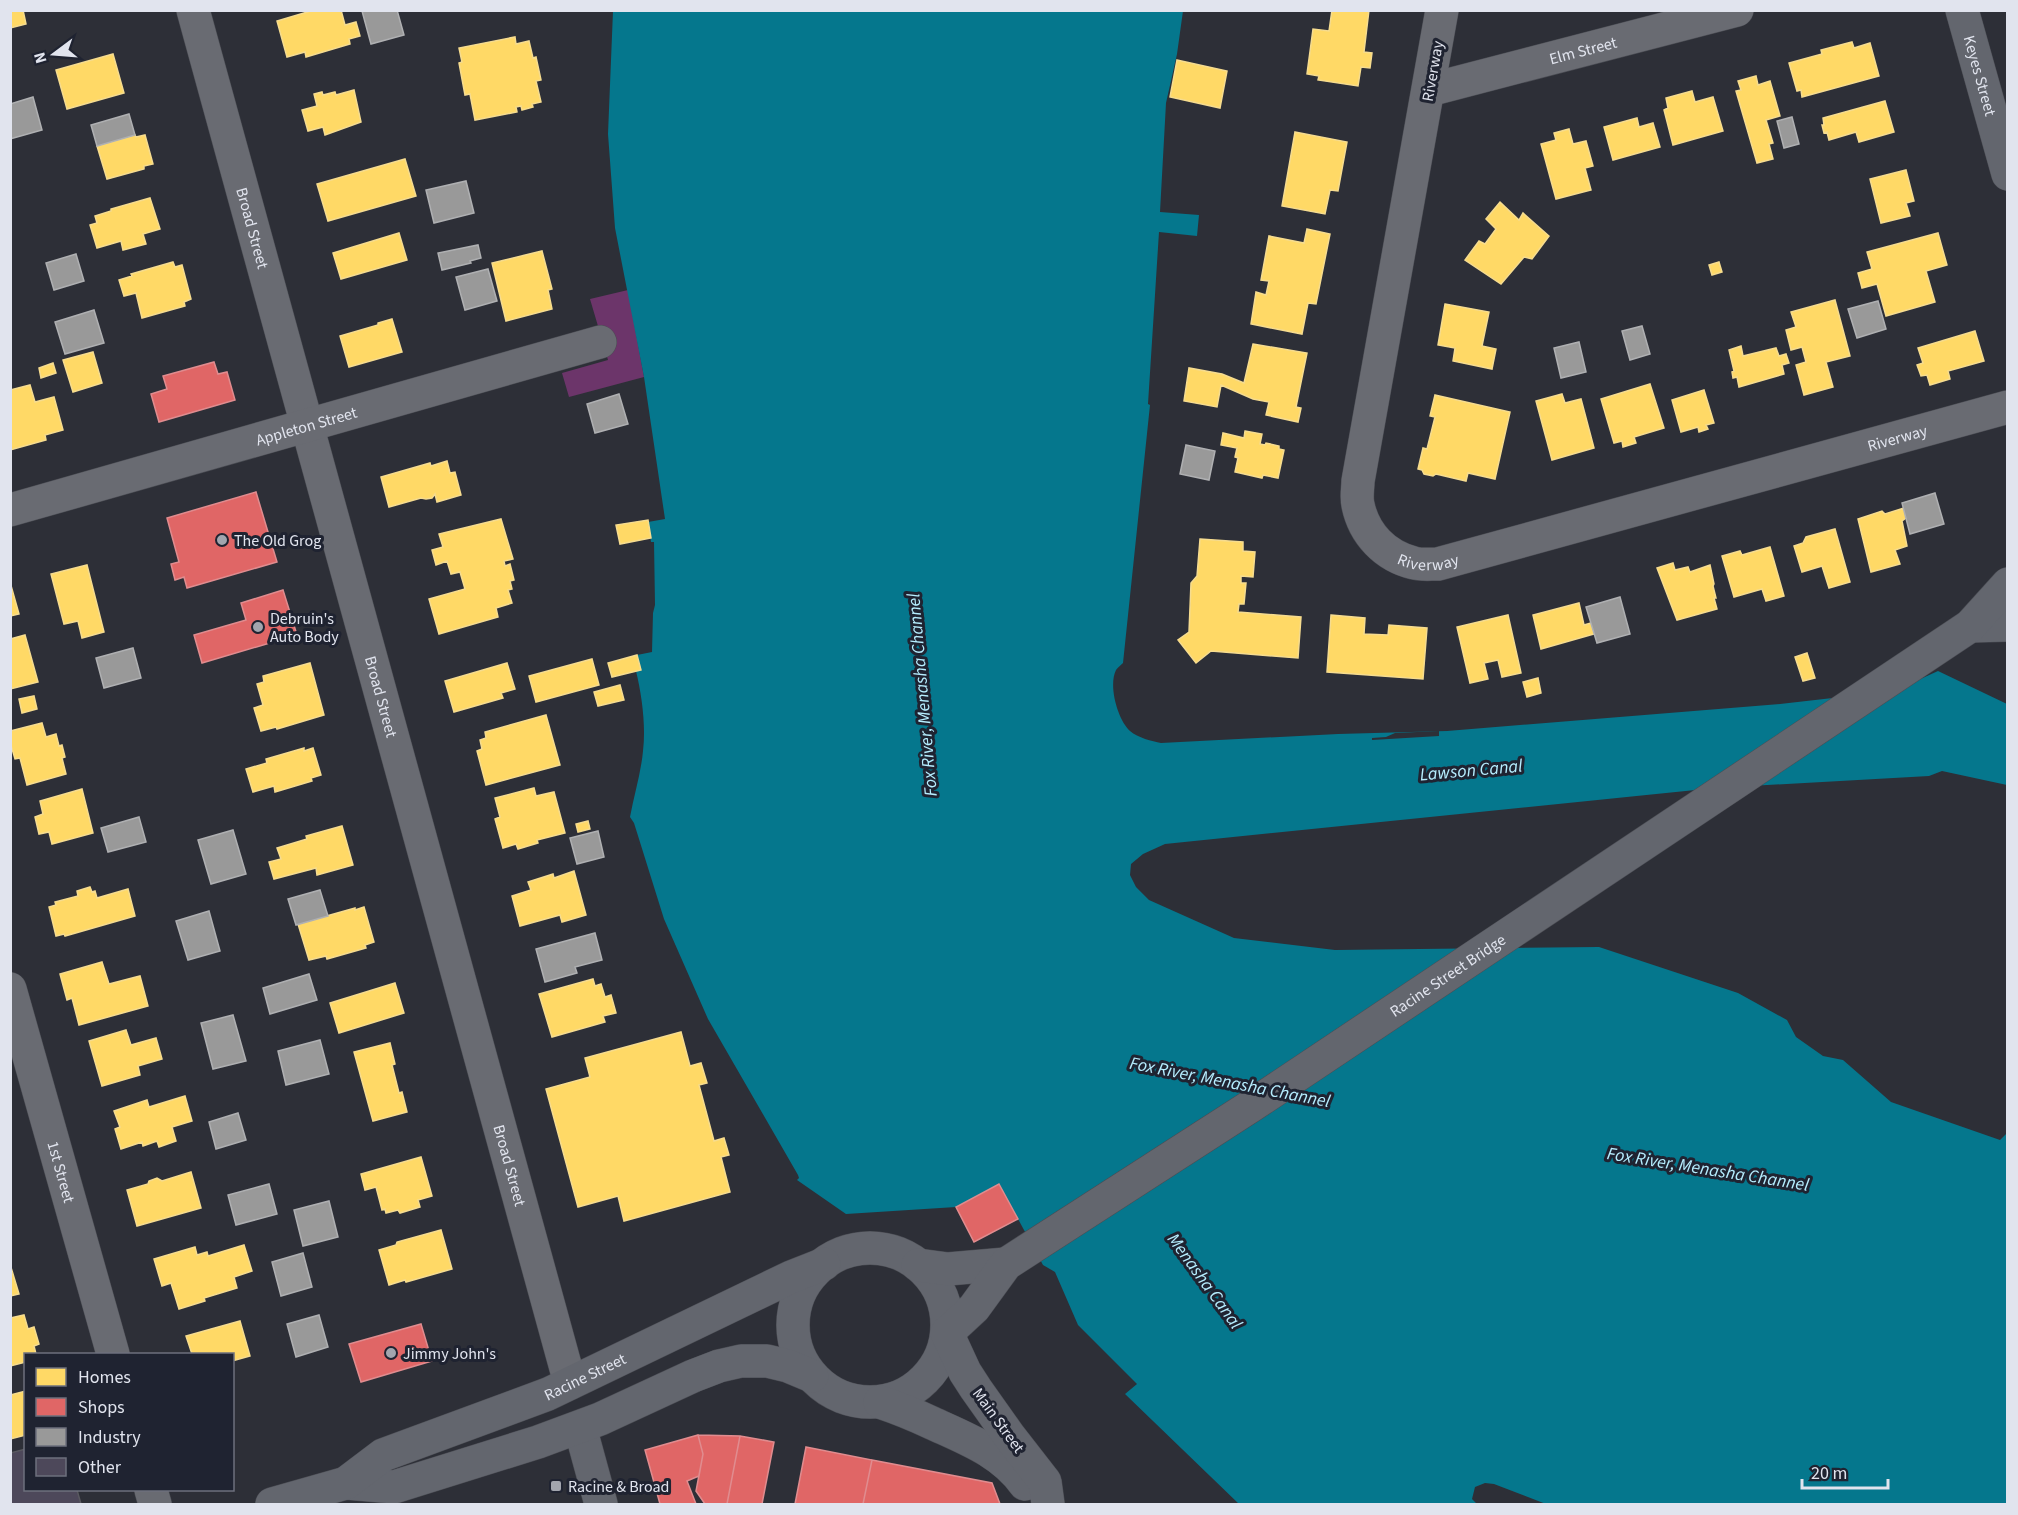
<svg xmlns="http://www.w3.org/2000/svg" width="2018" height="1515" font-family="'Source Sans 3',sans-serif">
<rect width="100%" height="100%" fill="#2d2f37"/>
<!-- green -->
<path fill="#6c356a" d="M628,290L644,377L569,397L562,373L608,360L590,299Z"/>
<!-- water -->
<path fill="#05778d" d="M613,11H1183L1177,54L1166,103L1160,212L1199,215L1197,236L1159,232L1148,404L1150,405L1123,663C1121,665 1118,667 1116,670C1108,686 1118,720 1130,731C1138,738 1152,741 1161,743L1338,734L1447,731L1780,704L1894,691L1938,671L2007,704V785L1942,771L1929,776L1715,788L1165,844L1143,854L1131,864L1130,875L1136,887L1149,900L1234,938L1335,950L1599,947L1738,993L1787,1020L1796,1037L1823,1056L1843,1060L1891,1102L2000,1140L2007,1133V1504H1546L1494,1484L1485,1483L1475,1487L1472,1499L1477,1504H1239L1125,1394L1137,1384L1078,1325L1055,1272L1043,1265L999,1184L956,1207L846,1214L797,1180L799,1178L798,1175L708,1019L664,919L634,823L630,817C634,795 641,773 643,751C646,726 642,696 636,671L641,670L637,655L652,652L653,613L655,605L654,542H651L648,522L665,519L644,377L615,228L608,134Z"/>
<!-- pier -->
<path fill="#2d2f37" d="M1439,731V736L1372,740V738L1386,737L1395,733Z"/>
<!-- homes -->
<path fill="#ffd966" stroke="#f6dc8f" stroke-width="1.5" d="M10,10H23L26,24L10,28Z
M314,10H341L345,25L356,22L360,36L349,39L350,44L306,57L305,52L287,57L277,21Z
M1332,10H1369L1364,52L1372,53L1370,68L1361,67L1358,86L1318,80L1319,76L1307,74L1313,29L1329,31Z
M515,37L516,44L529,41L533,58L536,57L541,80L536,81L541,102L532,104L533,107L522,110L521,106L516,107L517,112L475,120L470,94L465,95L459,63L462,62L459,48Z
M1852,42L1854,48L1870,43L1879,76L1802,97L1801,90L1797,91L1789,63L1822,54L1821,50Z
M113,54L124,93L67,109L56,70Z
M1177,60L1227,71L1220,108L1170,97Z
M1756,76L1758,85L1770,81L1780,116L1766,120L1773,143L1769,144L1773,159L1757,163L1736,91L1741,90L1738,81Z
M354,90L361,122L325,135L323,127L308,131L302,110L317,106L314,94L322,92L323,95L335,92L336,95Z
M1692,91L1695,102L1713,97L1723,131L1673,145L1664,110L1668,108L1666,98Z
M1885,101L1894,132L1859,142L1856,132L1829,140L1827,132L1824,133L1822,125H1824L1823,118Z
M1637,118L1639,127L1653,123L1660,147L1613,160L1604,127Z
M1569,129L1573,144L1586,141L1593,166L1585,168L1591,190L1556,199L1541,144L1556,140L1554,133Z
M1295,132L1347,142L1338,191L1330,190L1325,214L1282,206Z
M135,135L136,137L145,135L153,164L144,166V169L107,179L97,146Z
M405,159L416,196L328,221L317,184Z
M1906,170L1914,201L1906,203L1910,216L1881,223L1870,179Z
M150,198L160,229L143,234L146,244L123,250L121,241L97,248L90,225L97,223L95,216L111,211V209Z
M1500,202L1519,220L1523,213L1549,236L1532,259L1524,257L1501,284L1465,260L1479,241L1485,244L1496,229L1486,219Z
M1307,229L1330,234L1316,304L1308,303L1302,334L1251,324L1256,292L1266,295L1269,281L1261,280L1269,236L1304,243Z
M399,233L407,260L341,279L333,253Z
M1938,233L1947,265L1926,271L1935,302L1886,316L1877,284L1862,288L1858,273L1872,269L1867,252Z
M542,251L552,289L548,290L552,309L506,321L492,263Z
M173,262L175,267L182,265L191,299L184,302L185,306L142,318L136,293L124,296L119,280L132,276L131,274Z
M1719,262L1722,272L1712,275L1709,265Z
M1835,300L1850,356L1826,362L1833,387L1804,395L1796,365L1806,362L1802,347L1791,350L1786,330L1796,327L1791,312Z
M1445,304L1489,312L1482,346L1496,349L1492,369L1453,361L1455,348L1438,345Z
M392,319L402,352L349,367L340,336L378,325V323Z
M1975,331L1984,361L1948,371L1950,379L1930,385L1927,375L1921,376L1917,365L1923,363L1918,348Z
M1253,344L1307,353L1296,407L1301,408L1298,422L1266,415L1269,402L1253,399L1221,385L1217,407L1184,401L1189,368L1222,374L1244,383Z
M1741,346L1743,356L1776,348L1779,356L1786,354L1789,363L1782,365L1784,374L1739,387L1737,377L1733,378L1732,372L1734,371L1729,350Z
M93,352L102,383L73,392L63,360Z
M53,363L56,373L41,378L39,368Z
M1650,384L1664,428L1634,437L1636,443L1623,447L1622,441L1614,443L1601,399Z
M30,385L35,402L54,397L63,430L45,435L46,440L10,450V390Z
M1704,390L1714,423L1706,425L1708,429L1699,432L1698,427L1681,432L1672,400Z
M1562,394L1565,403L1581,399L1594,448L1552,460L1536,401Z
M1435,395L1510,412L1495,479L1468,473L1466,481L1436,474L1433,476L1424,474L1422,470L1418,469L1423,448L1427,449L1435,417L1430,416Z
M1245,431L1262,434L1260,444L1265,445L1266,443L1279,446V449L1284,450L1278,478L1263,475L1262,478L1235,472L1238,458L1235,457L1237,448L1221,445L1223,433L1244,438Z
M447,461L450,473L455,472L461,495L437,502L435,494L432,498L426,499L421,498L389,507L381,477L430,463L431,466Z
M1904,508L1906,518L1902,521L1907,546L1895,550L1900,564L1871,572L1858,519L1882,511L1885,514Z
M501,519L513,559L504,561L505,566L510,564L514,580L510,581L512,589L508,590L512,603L496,608L498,617L439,634L429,599L465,589L460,572L451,574L447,561L436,565L432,550L443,547L439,534Z
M648,520L651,538L620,544L616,525Z
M1835,529L1850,582L1829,588L1822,566L1802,572L1794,546L1803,543L1806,537Z
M1200,539L1243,542V551L1255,552L1253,577L1241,576V583H1246L1244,604H1239L1238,612L1301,617L1298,658L1211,651L1196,663L1178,640L1189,632L1191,583L1197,576Z
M1770,547L1784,596L1766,601L1762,589L1734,597L1722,556L1740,551L1742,555Z
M1673,563L1675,570L1688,567L1690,572L1710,565L1714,584L1713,586L1716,598H1714L1717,609L1677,620L1657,568Z
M87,565L104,632L82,638L78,621L64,624L51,574Z
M10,582L19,614L10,616Z
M1579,603L1584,625L1591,623L1594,634L1541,649L1533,615Z
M1331,615L1365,618L1364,634L1388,635L1389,625L1427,628L1423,679L1327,672Z
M1508,615L1521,673L1502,677L1498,660L1484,663L1488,679L1470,683L1457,627Z
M25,635L38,682L10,689V639Z
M1807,653L1815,678L1803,681L1795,657Z
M637,655L641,670L612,677L608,663Z
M592,659L599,685L536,702L529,676Z
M310,663L324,715L277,729L276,727L261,731L254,708L263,705L257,684L264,682L263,676Z
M507,663L515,689L501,693L503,698L454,712L445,681Z
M1538,678L1541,693L1527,697L1523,682Z
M620,685L624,700L598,706L594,692Z
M34,696L37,709L22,713L19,699Z
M546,715L560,765L486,785L477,751L482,749L480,740L486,738L485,732Z
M42,723L46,737L56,734L59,746L62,745L65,757L62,758L66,774L27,785L20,758L15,759L10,742V731Z
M304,748V751L313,748L321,775L311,778L312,781L275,792L274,786L253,792L246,769L267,763L266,759Z
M534,788L536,796L554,792L565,833L537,840L538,843L518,849L516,844L503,848L495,819L500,817L495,798Z
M82,789L93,833L52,844L49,832L39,834L35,817L43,814L40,801Z
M588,821L590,829L578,832L576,824Z
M342,826L353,865L317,875L316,868L274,879L269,862L281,859L277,848L307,839L306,836Z
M574,871L586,915L562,922L560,915L520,926L512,896L531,890L528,882L553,874L554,878Z
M90,887L92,892L95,891L97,898L128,889L135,916L65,936L64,934L56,936L49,907L56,905L55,902L78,896L77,891Z
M364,907L374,942L365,945L366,948L327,959L326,956L309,960L298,924L355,908V910Z
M102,962L109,984L140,976L148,1006L79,1025L72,998L67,1000L60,974Z
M593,979L595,986L601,984L605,997L611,995L616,1013L603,1016L605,1022L552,1037L539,994Z
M395,983L404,1013L339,1033L330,1003Z
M126,1030L131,1045L156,1038L162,1059L138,1066L140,1075L102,1086L89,1041Z
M681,1032L690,1066L701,1063L707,1083L699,1085L714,1141L724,1138L729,1155L721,1157L730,1192L624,1221L618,1196L578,1207L546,1089L590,1077L585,1058Z
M390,1043L395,1064L392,1065L399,1093L402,1092L407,1112L373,1121L354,1052Z
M185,1096L192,1121L172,1127L176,1141L159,1147L157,1141L143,1146L142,1142L121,1149L115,1129L120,1127L114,1111L147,1100L149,1107Z
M421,1157L432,1196L418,1200L420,1207L400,1213L398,1210L386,1213L385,1209L382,1210L376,1187L365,1190L361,1174Z
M191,1172L201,1208L137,1226L127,1190L148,1184L149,1181L157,1178L162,1181Z
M441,1230L452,1269L406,1282L405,1280L389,1285L379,1250L396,1245L397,1242Z
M244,1245L252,1271L234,1277L237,1288L204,1298L205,1301L179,1309L171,1283L162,1286L154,1259L195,1247L197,1255L207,1252L208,1256Z
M10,1264L19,1294L10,1296Z
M24,1315L28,1329L34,1327L39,1344L34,1346L36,1354H26V1362L10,1366V1318Z
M240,1321L250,1356L232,1361V1354H192L186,1336Z
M26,1391V1435L10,1439V1395Z"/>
<!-- shops -->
<path fill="#e06666" stroke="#e08c8f" stroke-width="1.5" d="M214,362L218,374L227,372L235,400L159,422L151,394L167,389L163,376Z
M256,492L277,562L187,588L184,577L175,580L171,564L179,562L167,518Z
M283,590L297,635L202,663L194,635L246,620L241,603Z
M999,1184L1018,1219L974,1242L956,1207Z
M421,1324L432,1361L361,1382L349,1344Z
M698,1435L740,1436L727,1504H705L696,1491L703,1454Z
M698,1435L703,1454L699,1476L687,1481L696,1504H660L645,1450Z
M740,1436L774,1442L762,1504H727Z
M806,1447L872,1460L863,1504H795Z
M872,1460L992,1483L1000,1504H863Z"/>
<!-- industry -->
<path fill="#999" stroke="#afb0b2" stroke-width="1.5" d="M397,10L404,35L371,44L362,11Z
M33,97L42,130L10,139V104Z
M129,114L135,135L97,146L91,125Z
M1792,117L1799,144L1784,148L1777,121Z
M466,181L474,213L434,223L426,190Z
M478,245L481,258L470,261L471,263L442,270L438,253Z
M76,254L84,281L54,290L46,263Z
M488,269L497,301L465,310L456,277Z
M1878,301L1886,329L1857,338L1848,309Z
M94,310L104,343L65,354L55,322Z
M1642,326L1650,354L1630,360L1622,331Z
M1579,342L1586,372L1561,378L1554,348Z
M619,394L628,424L595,433L587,404Z
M1186,445L1215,451L1209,480L1180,474Z
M1935,493L1944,524L1910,534L1902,503Z
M1620,597L1630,634L1597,643L1586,607Z
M133,648L141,678L104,688L96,658Z
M139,817L146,842L108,852L101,828Z
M233,830L246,874L211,884L198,840Z
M598,831L604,857L577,864L570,838Z
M320,890L328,916L296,925L288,899Z
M209,911L220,951L188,960L176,921Z
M595,933L602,960L575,967L577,973L545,982L536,949Z
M309,974L317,1000L270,1014L263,988Z
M233,1015L246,1061L213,1069L201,1023Z
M320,1040L329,1074L286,1085L278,1051Z
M238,1113L246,1140L216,1149L209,1122Z
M269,1184L277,1214L236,1225L228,1195Z
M329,1201L338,1237L303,1246L294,1210Z
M303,1253L312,1287L281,1296L272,1262Z
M319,1315L328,1347L296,1357L287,1324Z"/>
<!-- building -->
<path fill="#4d485a" stroke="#595960" stroke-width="1.5" d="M26,1449V1490H77L81,1504H10V1453Z"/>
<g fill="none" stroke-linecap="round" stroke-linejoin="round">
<!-- street casing -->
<g stroke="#4b4d54" stroke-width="34">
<g id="street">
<path id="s1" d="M193,10L570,1383"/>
<path id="s2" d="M1442,10L1358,481C1358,488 1356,497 1358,505C1364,534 1385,556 1414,563C1421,565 1430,564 1438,564L2008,407"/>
<path id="s3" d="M1429,90L1737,10"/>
<path id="s4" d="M10,510L600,342"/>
<path id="s5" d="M10,989L113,1354"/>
<path d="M151,1490L155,1504"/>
</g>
</g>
<!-- secondary casing -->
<g stroke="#4b4d54" stroke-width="34">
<g id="secondary">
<path id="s6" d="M1962,10L2008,174"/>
<path d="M1970,626L2008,625"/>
<circle cx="870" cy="1325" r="77"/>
<path d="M918,1265L948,1269L1006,1264"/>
<path d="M880,1402C898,1408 915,1415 932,1423C967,1439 1002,1452 1025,1484"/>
<path d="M580,1427L601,1504"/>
<path d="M346,1483L394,1487L538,1442L600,1419L693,1376L719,1366L741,1361H767L788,1366L812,1376"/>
<path id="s7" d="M272,1504L346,1483L383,1455L548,1394L791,1277L824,1264"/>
<path id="s8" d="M1048,1504L1045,1482L1010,1437L976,1389L965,1372L947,1333L974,1308L1006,1264L1251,1106L1970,626L2008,584"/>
</g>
</g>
<!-- street -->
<use href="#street" stroke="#696b72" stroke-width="33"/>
<!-- secondary -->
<use href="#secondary" stroke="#63666e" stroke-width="33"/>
</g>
<!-- markers -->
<g fill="#a2a5ae" stroke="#1f2331" stroke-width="2">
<circle cx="222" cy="540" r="6"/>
<circle cx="258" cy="627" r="6"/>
<circle cx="391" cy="1353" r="6"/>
<rect x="550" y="1480" width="12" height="12" rx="3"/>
</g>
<g text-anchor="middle" stroke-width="6" stroke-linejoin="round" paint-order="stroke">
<!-- street labels -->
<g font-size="16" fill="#e1e4ee" stroke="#1f2331">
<text dy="6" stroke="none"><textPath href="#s3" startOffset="159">Elm Street</textPath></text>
<text transform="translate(1432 71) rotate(-80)" y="6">Riverway</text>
<text dy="6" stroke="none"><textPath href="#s6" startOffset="68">Keyes Street</textPath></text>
<text dy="6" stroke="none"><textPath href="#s1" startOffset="226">Broad Street</textPath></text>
<text dy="6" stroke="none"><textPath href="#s4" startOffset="308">Appleton Street</textPath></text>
<text dy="6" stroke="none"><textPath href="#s2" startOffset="1088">Riverway</textPath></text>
<text dy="6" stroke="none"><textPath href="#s2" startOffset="602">Riverway</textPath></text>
<text dy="6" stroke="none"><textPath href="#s1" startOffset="712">Broad Street</textPath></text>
<text dy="6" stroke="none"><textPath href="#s8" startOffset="820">Racine Street Bridge</textPath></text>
<text dy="6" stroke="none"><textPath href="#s1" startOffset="1198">Broad Street</textPath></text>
<text dy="6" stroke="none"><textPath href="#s5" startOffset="190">1st Street</textPath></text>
<text dy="6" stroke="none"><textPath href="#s7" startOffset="340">Racine Street</textPath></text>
<text transform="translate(999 1420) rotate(54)" y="6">Main Street</text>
</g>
<!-- poi labels -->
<g font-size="16" fill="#e1e4ee" stroke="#1f2331" text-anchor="start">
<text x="234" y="546">The Old Grog</text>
<text x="270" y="624">Debruin's<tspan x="270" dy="18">Auto Body</tspan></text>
<text x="403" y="1359">Jimmy John's</text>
<text x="568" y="1492">Racine &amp; Broad</text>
</g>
<!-- water labels -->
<g font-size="18" font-style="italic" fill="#b6eeff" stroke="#1f2331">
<text transform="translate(922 695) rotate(-95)" y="6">Fox River, Menasha Channel</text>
<text transform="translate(1471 770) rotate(-5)" y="6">Lawson Canal</text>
<text transform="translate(1230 1082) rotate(11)" y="6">Fox River, Menasha Channel</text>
<text transform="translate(1708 1169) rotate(9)" y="6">Fox River, Menasha Channel</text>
<text transform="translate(1205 1281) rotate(54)" y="6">Menasha Canal</text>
</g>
</g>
<!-- border -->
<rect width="2018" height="1515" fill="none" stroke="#e1e4ee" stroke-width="24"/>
<!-- legend -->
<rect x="24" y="1353" width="210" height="138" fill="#1f2331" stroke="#6d707d" stroke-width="1.5"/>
<rect x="36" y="1368" width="30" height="18" fill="#ffd966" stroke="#6d707d" stroke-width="1.5"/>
<text x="78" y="1383" font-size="18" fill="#e1e4ee">Homes</text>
<rect x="36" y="1398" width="30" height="18" fill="#e06666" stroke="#6d707d" stroke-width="1.5"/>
<text x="78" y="1413" font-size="18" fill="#e1e4ee">Shops</text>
<rect x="36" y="1428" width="30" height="18" fill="#999999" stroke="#6d707d" stroke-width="1.5"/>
<text x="78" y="1443" font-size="18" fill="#e1e4ee">Industry</text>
<rect x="36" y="1458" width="30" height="18" fill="#4d485a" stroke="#6d707d" stroke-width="1.5"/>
<text x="78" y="1473" font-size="18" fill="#e1e4ee">Other</text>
<!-- north arrow -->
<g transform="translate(54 54) rotate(254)" stroke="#1f2331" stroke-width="4.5" paint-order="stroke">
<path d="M0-4.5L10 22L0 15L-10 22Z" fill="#e1e4ee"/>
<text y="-9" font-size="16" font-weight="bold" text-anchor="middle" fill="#e1e4ee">N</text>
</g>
<!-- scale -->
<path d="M1802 1479v9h86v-9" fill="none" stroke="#e1e4ee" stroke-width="3"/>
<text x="1811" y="1479" font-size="18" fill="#e1e4ee" stroke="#1f2331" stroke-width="4.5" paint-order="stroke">20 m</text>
</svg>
